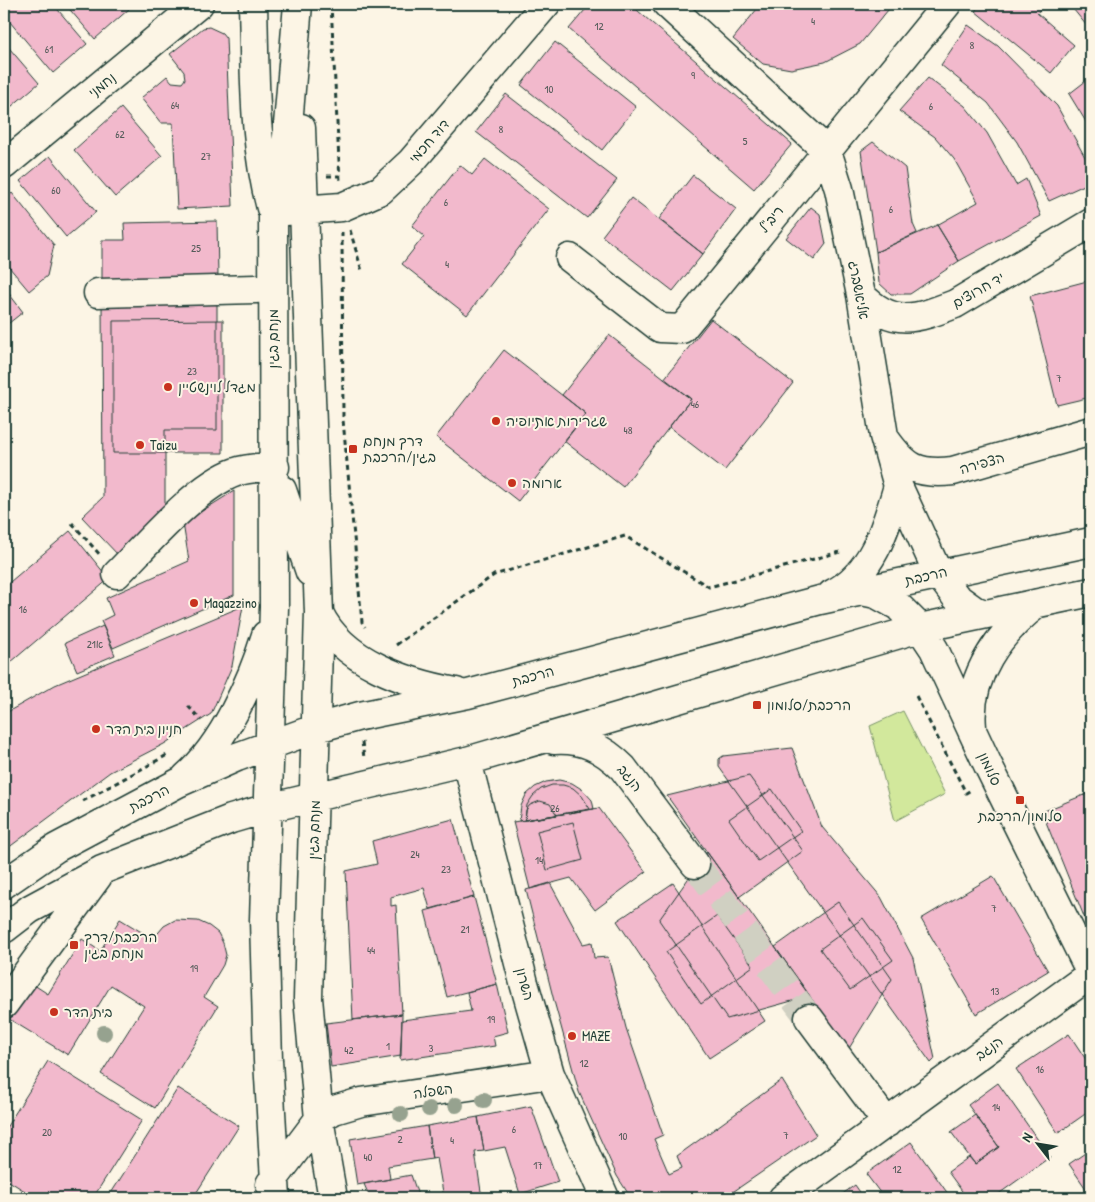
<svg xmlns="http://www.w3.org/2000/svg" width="1095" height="1202" viewBox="0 0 1095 1202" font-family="'Patrick Hand','Playpen Sans Hebrew',sans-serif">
<rect width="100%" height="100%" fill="#fcf5e5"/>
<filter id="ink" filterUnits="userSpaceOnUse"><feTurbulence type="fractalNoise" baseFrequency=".02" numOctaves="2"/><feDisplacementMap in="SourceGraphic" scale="10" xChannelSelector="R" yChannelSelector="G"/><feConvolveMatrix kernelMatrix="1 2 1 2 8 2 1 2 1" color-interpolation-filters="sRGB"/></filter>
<g filter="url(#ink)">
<path fill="#d2e89c" stroke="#789268" d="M903,711L945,794L895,821L870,726Z"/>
<path fill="#f2b9cc" stroke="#1f3d34" d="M4,4H53L87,44L53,73L4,15Z
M65,4H124L129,9L95,39Z
M590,4H630L792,144L754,189L569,29Z
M761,4H893L860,44L825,62L791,69L763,64L733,39Z
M981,4H1040L1043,6L1037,13L1074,45L1051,73L975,11Z
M1069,4H1091V31Z
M968,25L998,46L1057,106L1091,168V182L1049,201L1017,142L988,103L941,65Z
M209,27L222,33L226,38L233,206L177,209L173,123H161L141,98L167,76L172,82L182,83L185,79L184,72L170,54L203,28Z
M4,42L39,83L5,112L4,111Z
M555,42L636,107L602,150L521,85Z
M1091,77V130L1069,94Z
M928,78L965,106L987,133L1016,185L1026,179L1041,216L959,261L937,225L978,202L954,159L935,137L899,111Z
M506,94L617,180L587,218L476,132Z
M121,108L162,156L115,197L74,150Z
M873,142L905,168L913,224L917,233L876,252L861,151Z
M50,156L96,212L66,237L20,181Z
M485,159L549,209L467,315L402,264L424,236L412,226L460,165L472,175Z
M693,175L736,209L703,254L659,219Z
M12,193L54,245L47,276L29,291L4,261V200Z
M631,198L703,254L673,291L602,236Z
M811,207L820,214L826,244L814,260L786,238Z
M217,221L218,277L102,279V240H125L124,223Z
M937,225L959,261L910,294H891L879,283L876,252Z
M1091,280V397L1057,405L1030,296Z
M4,287L23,312L4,327Z
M217,296V430H165V511L119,556L82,517L103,497L102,297Z
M711,319L793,383L725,470L669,427L691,399L664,379Z
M223,320V453H113V321Z
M609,335L691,399L623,487L564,441L586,414L562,395Z
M504,350L586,414L518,501L436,437Z
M234,491V595L113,648L101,621L113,615L106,598L189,561L183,523Z
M70,531L109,579L4,668V587Z
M243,606L232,666L211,714L164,744L110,772L4,851V714L55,685Z
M103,626L115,655L77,671L65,643Z
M792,748L822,827L881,897L913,958L935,1059L931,1063L719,767V759L723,756Z
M749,776L803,851L739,897L667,796Z
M559,780L572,783L583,790L592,800L594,809L519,821L521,806L526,795L535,787L546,782Z
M552,785H563L573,788L582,796L590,809L525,820L527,805L533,796L541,789Z
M772,789L801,831L758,861L729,819Z
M1091,792V934L1042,812Z
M540,801L550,804L557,815L525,820L526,810L530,805Z
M599,808L646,872L595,910L571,878L530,889L513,822Z
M453,819L474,897L430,909L424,888L391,897V906L396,905L402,1014L353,1020L346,871L377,864L372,841Z
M573,822L583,860L547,870L537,831Z
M707,852L810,996L727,1019L659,920Z
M993,876L1048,971L976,1014L921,919Z
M550,883L583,944L592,942L594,958L608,957L626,1028L663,1135L654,1139L669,1174L682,1168L677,1156L782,1080L816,1135L724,1198H631L617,1176L579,1092L554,1001L526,890Z
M673,883L765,1021L709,1058L617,921Z
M474,897L497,984L447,997L425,911Z
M838,902L892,979L848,1050L775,947Z
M717,916L753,966L701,1004L666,952Z
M863,918L893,960L850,990L820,949Z
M120,919L153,939L164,926L175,920L198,921L209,926L218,933L223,943L226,955L223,965L204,997L218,1006L155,1108L101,1074L144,1006L111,985L68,1055L9,1019L31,983L48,994L82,939L100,951Z
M497,984L508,1032L493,1036L495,1046L400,1060L402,1020L471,1011L467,992Z
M402,1014L401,1056L331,1067L326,1023Z
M1069,1034L1091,1067V1110L1058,1133L1016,1069Z
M48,1061L142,1120L93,1198H36L4,1178V1131Z
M998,1083L1050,1157L993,1198H967L948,1172L969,1157L975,1164L999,1147L968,1105Z
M178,1088L239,1126L193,1198H108Z
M531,1106L558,1182L520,1194L505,1147L484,1151L478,1117Z
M975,1115L999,1147L975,1164L951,1132Z
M478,1117L484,1151L475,1152L482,1198H444L437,1158L432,1159L427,1126Z
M427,1126L432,1159L388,1166L390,1179L357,1185L350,1139Z
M911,1142L951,1198H884L866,1174Z
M1091,1149V1196L1069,1164Z
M411,1175L419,1198H370L364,1184Z
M855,1185L864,1198H837Z"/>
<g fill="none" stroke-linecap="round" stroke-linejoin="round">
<path stroke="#d0d0c2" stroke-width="28" stroke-dasharray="28 14" stroke-linecap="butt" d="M695,864L809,1018"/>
<g stroke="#1f3d34" stroke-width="31">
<path id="minor" d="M253,4C255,73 253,141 271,208
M667,4L827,151L839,189L861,295L884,436L898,486L938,573L956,597L974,610L985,614
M301,128L319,613C342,662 407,683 456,692
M4,165L199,4
M286,211L342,207L381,190L411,162L546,4
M570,258L660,328L682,329L947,4
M98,293L256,289
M861,295C893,328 916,319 955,304L1091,223
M886,440C906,468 918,475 953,471L1091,431
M282,490L310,572
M117,574C148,543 196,486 236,472C248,467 263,468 275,467
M862,591L876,594L898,606L920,628L934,649L988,765L1091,973
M832,594C873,574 886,527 898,486
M319,612L308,998L319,1119L333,1198
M972,727C967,676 1000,632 1038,603
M554,740C583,738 603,748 623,768L695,864
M467,761L524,983L550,1074L605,1198
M186,777C223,745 252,681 266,635
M4,884L56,848L178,783L237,757L317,728L360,716L468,694L820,600L1091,542
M4,929L30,909L102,870L231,819L268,808L467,761L920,628L1091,592
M4,1004L98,876
M809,1018L887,1123
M270,1184L319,1119L334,1110L361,1102L550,1074
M276,1198L268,1060L264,920L274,607L273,211L286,149L298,4
M783,1198L1091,974"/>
</g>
<path stroke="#1f3d34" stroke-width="3" stroke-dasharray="5 4" stroke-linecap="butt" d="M331,4L340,181
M327,176H339
M350,230L362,271
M342,232L343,420L362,622L365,627
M72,523L100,555
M396,645L494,575L625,536L709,587L840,552
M916,696L966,793L971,790
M188,706L201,720
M362,742L364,758
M83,801L169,754
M1087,1010L1091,1019"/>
<use href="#minor" stroke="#fcf5e5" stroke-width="28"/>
</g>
<g fill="#96a28f">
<circle cx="104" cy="1033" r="8"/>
<circle cx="484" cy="1100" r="8"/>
<circle cx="456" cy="1105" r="8"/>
<circle cx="429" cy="1109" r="8"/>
<circle cx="401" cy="1114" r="8"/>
</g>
</g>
<g fill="#c8321e" stroke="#fcf5e5" stroke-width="2">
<circle cx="168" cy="387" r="5"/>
<circle cx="496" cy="421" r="5"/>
<circle cx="140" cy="445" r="5"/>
<rect x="348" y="444" width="10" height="10" rx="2.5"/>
<circle cx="512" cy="483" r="5"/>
<circle cx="194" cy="603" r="5"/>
<rect x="752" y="700" width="10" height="10" rx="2.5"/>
<circle cx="96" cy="729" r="5"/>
<rect x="1015" y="795" width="10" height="10" rx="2.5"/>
<rect x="69" y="940" width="10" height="10" rx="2.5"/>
<circle cx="54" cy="1012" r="5"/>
<circle cx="572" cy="1036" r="5"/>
</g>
<g text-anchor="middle" stroke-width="4" stroke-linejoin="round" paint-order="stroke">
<g font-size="11" fill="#545c5a">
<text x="813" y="25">4</text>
<text x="599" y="30">12</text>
<text x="972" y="49">8</text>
<text x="49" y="53">61</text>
<text x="693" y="79">9</text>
<text x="549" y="93">10</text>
<text x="175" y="109">64</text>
<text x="931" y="110">6</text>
<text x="501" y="133">8</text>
<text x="120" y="138">62</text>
<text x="745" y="145">5</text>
<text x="206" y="160">27</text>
<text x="56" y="194">60</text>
<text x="446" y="206">6</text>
<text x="891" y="213">6</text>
<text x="196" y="252">25</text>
<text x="447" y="268">4</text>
<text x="192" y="375">23</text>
<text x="1059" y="382">7</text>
<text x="695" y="408">46</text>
<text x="628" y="434">48</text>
<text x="23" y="613">16</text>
<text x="95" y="648">21א</text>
<text x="555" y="812">26</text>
<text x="415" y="858">24</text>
<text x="539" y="864">14</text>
<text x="446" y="873">23</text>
<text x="994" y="912">7</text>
<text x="465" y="933">21</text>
<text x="371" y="954">44</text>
<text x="194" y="972">19</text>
<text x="995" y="995">13</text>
<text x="491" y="1023">19</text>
<text x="388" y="1050">1</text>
<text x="431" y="1052">3</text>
<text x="349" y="1054">42</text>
<text x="584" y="1067">12</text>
<text x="1040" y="1073">16</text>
<text x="996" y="1111">14</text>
<text x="514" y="1133">6</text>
<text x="47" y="1136">20</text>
<text x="786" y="1139">7</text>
<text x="623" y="1140">10</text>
<text x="400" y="1143">2</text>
<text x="452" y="1144">4</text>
<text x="368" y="1161">40</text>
<text x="538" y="1169">17</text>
<text x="897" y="1173">12</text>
</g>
<g font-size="14" fill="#1f3d34" stroke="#fcf5e5">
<text transform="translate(102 85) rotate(-39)" y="5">נחמני</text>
<text transform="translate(429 141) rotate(-49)" y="5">דוד חכמי</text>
<text transform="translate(771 219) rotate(-51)" y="5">ריב"ל</text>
<text transform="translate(859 290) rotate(79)" y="5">אליאשברג</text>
<text transform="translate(978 290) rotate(-30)" y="5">יד חרוצים</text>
<text transform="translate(273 339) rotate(-90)" y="5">מנחם בגין</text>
<text transform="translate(982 463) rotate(-16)" y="5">הצפירה</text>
<text transform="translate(926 576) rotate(-13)" y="5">הרכבת</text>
<text transform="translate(533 676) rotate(-15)" y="5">הרכבת</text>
<text transform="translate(990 769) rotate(65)" y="5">סלומון</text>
<text transform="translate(630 778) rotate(51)" y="5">הנגב</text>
<text transform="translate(149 798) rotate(-27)" y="5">הרכבת</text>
<text transform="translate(314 830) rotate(-88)" y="5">מנחם בגין</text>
<text transform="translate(525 984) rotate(75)" y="5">השרון</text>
<text transform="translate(989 1048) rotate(-36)" y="5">הנגב</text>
<text transform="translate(433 1091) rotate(-8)" y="5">השפלה</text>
</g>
<g font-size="14" fill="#1f3d34" stroke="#fcf5e5" text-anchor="start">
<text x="178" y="392">מגדל לוינשטיין</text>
<text x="506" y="426">שגרירות אתיופיה</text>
<text x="363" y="446">דרך מנחם<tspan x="363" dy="16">בגין/הרכבת</tspan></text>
<text x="150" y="450">Taizu</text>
<text x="522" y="488">ארומה</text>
<text x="204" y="608">Magazzino</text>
<text x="767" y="710">הרכבת/סלומון</text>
<text x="106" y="734">חניון בית הדר</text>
<text x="1020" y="821" text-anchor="middle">סלומון/הרכבת</text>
<text x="84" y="942">הרכבת/דרך<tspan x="84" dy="16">מנחם בגין</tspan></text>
<text x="64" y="1017">בית הדר</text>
<text x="582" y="1041">MAZE</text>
</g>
</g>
<rect width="1095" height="1202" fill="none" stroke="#fcf5e5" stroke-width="20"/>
<rect x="10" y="10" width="1075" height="1182" fill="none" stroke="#1f3d34" stroke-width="2" filter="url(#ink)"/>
<g transform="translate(1038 1144) rotate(301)" stroke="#fcf5e5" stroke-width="4" paint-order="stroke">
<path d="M0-4L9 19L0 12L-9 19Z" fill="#1f3d34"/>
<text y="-8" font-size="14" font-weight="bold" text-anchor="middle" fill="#1f3d34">N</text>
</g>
</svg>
